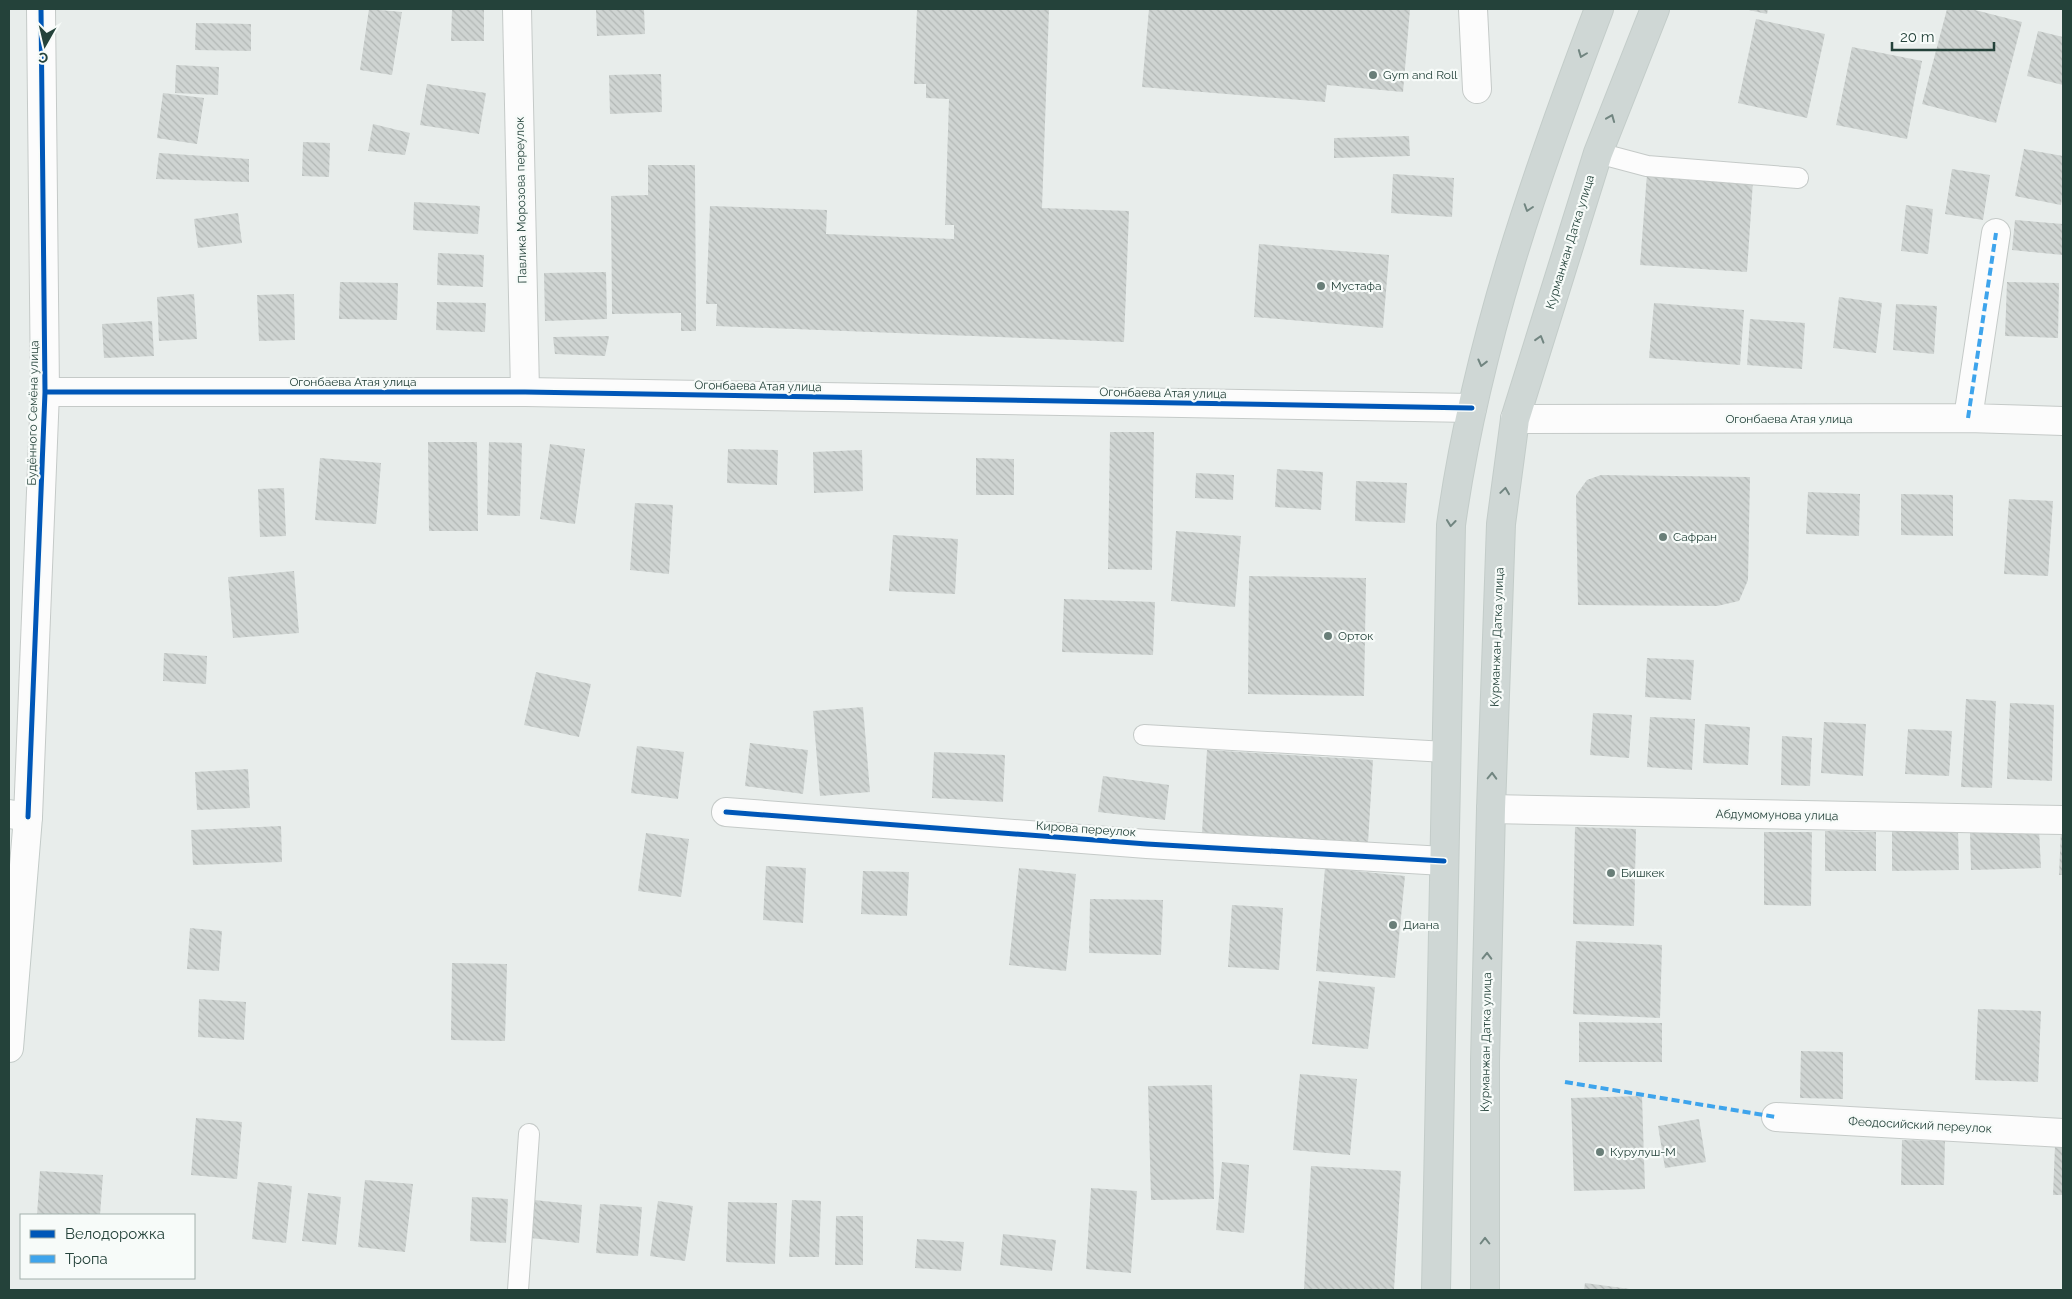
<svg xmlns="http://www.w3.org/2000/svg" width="2072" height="1299" viewBox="0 0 2072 1299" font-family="Raleway,sans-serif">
<defs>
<pattern id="building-back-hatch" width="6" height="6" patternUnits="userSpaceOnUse" patternTransform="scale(1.25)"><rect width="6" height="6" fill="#cfd4d2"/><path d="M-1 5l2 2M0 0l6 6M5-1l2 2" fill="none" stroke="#b2b7b5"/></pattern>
</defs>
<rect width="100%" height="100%" fill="#e8edeb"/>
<path fill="url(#building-back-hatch)" d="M369,9L402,12L392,75L360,70Z
M452,9H484V41H451Z
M596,9H644L645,34L597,36Z
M917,9H1049L1042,208L1129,211L1124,342L716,326L717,304H706L710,206L827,210L826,234L954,239V225H945L949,99L926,98V84H914Z
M1149,9H1410L1403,92L1327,85L1325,102L1142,87Z
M1744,9H1768L1767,14Z
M1947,9H1971L2022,22L1996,123L1922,104Z
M1756,19L1825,34L1807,118L1738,103Z
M196,23L251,24V51L195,50Z
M2038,31L2063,37V85L2027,76Z
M1852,47L1922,61L1907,139L1836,125Z
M176,65L219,67L218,95L175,93Z
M661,74L662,112L610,114L609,75Z
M427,84L486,93L479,134L420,125Z
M163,93L204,98L197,144L157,138Z
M373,124L410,133L405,155L368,151Z
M1409,136L1410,156L1334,158V138Z
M303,142L330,143L329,177L302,176Z
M2024,149L2063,156V190L2061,205L2015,196Z
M159,153L249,159V182L156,179Z
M648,165H695L696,331H681V313L612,314L611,196L648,195Z
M1952,169L1990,175L1983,220L1945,214Z
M1393,174L1454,178L1452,217L1391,213Z
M1647,174L1753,181L1747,272L1640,265Z
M414,202L480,206L478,234L413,230Z
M1906,205L1933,209L1928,254L1901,251Z
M238,213L242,243L198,248L194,219Z
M2015,220L2063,224V255L2012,250Z
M1259,244L1389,255L1383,328L1254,317Z
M438,253L484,255L483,287L437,285Z
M606,272L607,319L545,321L544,273Z
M340,282L398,283L397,320L339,319Z
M2007,282L2059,283L2058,338L2005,336Z
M194,294L197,339L159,341L157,297Z
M294,294L295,340L259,341L257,295Z
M1839,297L1882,303L1876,353L1833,348Z
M437,302L486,303L485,332L436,330Z
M1654,303L1744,310L1740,365L1649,358Z
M1896,304L1937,306L1934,354L1893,350Z
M1750,319L1805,323L1802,369L1747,365Z
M152,321L154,356L104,358L102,324Z
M609,336L605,356L555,354L553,337Z
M1110,432H1154L1152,570L1108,569Z
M428,442H477L478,531H429Z
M489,442L522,443L520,516L487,515Z
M550,444L585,449L575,524L540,519Z
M728,449L778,450L777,485L727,483Z
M862,450L863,491L814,493L813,452Z
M320,458L381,463L376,524L315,520Z
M976,458L1014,459V495H976Z
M1277,469L1323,472L1321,510L1275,507Z
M1196,473L1234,475L1233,500L1195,498Z
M1601,475L1750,477L1748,580L1739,601L1717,606L1578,605L1576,495L1587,480Z
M1356,481L1407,483L1405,523L1355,521Z
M284,488L286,536L260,537L258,489Z
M1808,492L1860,494L1859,536L1806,534Z
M1901,494L1953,495V536L1901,535Z
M2009,499L2053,501L2048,576L2004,574Z
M635,503L673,505L669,574L630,570Z
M1176,531L1241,536L1235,607L1171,601Z
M893,535L958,539L955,594L889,591Z
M294,571L299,633L233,638L228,577Z
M1249,576L1366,578L1364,696L1248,694Z
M1064,599L1155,602L1153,655L1062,652Z
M164,653L207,656L206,684L163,681Z
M1647,658L1694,660L1691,700L1645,697Z
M536,672L591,684L579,737L524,725Z
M1966,699L1996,701L1992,788L1961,787Z
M2010,703L2054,705L2052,781L2007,779Z
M863,707L870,792L820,796L813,711Z
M1593,713L1632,715L1629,758L1590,755Z
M1650,717L1695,719L1692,770L1647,767Z
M1824,722L1866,724L1863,776L1821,773Z
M1705,724L1750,727L1748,765L1703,763Z
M1908,729L1952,731L1949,776L1905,774Z
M1782,736L1812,738L1810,786L1781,785Z
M750,743L808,750L803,794L745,786Z
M637,746L684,752L678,799L631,793Z
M1207,750L1373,760L1368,843L1202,833Z
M934,752L1005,755L1003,802L932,798Z
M248,769L250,808L197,810L195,772Z
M1103,776L1169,785L1165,820L1098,812Z
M281,826L282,862L193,865L191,830Z
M1575,827L1636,829L1634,926L1573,924Z
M1958,830L1959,870L1892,871V831Z
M2039,830L2041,868L1971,870L1970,833Z
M1825,831L1876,832V871H1825Z
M2061,831H2063V875H2059Z
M1764,832H1812L1811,906L1764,905Z
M646,833L689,839L681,897L638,891Z
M766,866L806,868L803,923L763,920Z
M1019,868L1076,874L1066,971L1009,965Z
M1325,868L1405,876L1395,978L1316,971Z
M863,871L909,872L907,916L861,914Z
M1090,899L1163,900L1161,955L1089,953Z
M1232,905L1283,908L1279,970L1228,967Z
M190,928L222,931L219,971L187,969Z
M1576,941L1662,945L1660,1018L1573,1014Z
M452,963L507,964L505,1041L451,1040Z
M1319,981L1375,987L1368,1049L1312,1044Z
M199,999L246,1002L244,1040L198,1037Z
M1978,1009L2041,1011L2038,1082L1975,1080Z
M1579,1022L1662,1023V1062H1579Z
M1801,1051L1843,1052V1099L1800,1098Z
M1300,1074L1357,1079L1350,1155L1293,1150Z
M1212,1085L1214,1199L1151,1200L1148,1086Z
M1642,1096L1645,1189L1574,1191L1571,1098Z
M196,1118L242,1122L237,1179L191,1175Z
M1699,1119L1706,1162L1665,1168L1658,1126Z
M1902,1140L1945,1141L1944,1185H1901Z
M2055,1146H2063V1195H2053Z
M1222,1162L1249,1165L1244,1233L1216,1230Z
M1311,1166L1401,1171L1394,1290L1304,1289Z
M40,1171L103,1175L100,1215H37Z
M365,1180L413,1184L405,1252L358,1247Z
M258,1182L292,1186L286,1243L252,1239Z
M1091,1188L1137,1191L1131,1273L1086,1269Z
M308,1193L341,1197L336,1245L302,1241Z
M472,1197L508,1199L506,1243L470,1241Z
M534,1200L582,1205L579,1243L530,1238Z
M792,1200L821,1201L819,1257H789Z
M658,1201L693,1206L685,1261L650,1256Z
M728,1202L777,1203L775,1264L726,1262Z
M600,1204L642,1207L638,1256L596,1253Z
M836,1216H863V1265H835Z
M1003,1234L1056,1240L1052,1271L1000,1265Z
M917,1239L964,1242L961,1271L915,1268Z
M1585,1283L1630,1289V1290H1584Z"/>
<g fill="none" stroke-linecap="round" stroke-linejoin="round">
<g stroke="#c5cac8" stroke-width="22">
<path id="lane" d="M1598,153L1647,166L1798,178
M1144,735L1446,752
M518,1290L529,1134"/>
</g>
<g stroke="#c5cac8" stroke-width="30">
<path id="street" d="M517,9L525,392
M1473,9L1477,89
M45,392H525L1472,408
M1968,418L1996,233
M1515,419L1968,418L2063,421
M1491,809L2063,820
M726,812L1147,844L1444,861
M28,817L45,392L41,9
M1776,1117L2063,1133"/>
</g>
<g stroke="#c3cbc8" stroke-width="30">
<path id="secondary" d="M9,814L28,817L9,1048"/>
</g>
<g stroke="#c3ccc9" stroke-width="30">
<path id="primary" d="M1436,1290L1451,525C1476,346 1535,177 1599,9
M1485,1290V1061L1491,809L1501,524L1515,419L1598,153L1655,9"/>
</g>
<use href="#lane" stroke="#fcfcfc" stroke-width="20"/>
<use href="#street" stroke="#fcfcfc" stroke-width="28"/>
<use href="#secondary" stroke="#fcfcfc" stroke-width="28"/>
<use href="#primary" stroke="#cfd7d5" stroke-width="28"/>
<path stroke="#3ea4ec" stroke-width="4" stroke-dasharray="8 4" stroke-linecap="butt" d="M1968,418L1996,233
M1565,1082L1776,1117"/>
<g stroke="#f7fbf9" stroke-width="8">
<path id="cycleway" d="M45,392H525L1472,408
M726,812L1147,844L1444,861
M28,817L45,392L41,9"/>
</g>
<use href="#cycleway" stroke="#0057b8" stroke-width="5"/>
</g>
<defs><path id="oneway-chevron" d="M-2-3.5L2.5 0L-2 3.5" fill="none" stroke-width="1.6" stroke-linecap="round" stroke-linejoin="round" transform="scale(1.25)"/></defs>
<g stroke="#718580">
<use href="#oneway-chevron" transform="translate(1582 54) rotate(111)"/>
<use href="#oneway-chevron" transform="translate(1611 118) rotate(-68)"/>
<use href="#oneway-chevron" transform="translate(1528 208) rotate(108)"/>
<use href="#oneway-chevron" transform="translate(1540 339) rotate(-73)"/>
<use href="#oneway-chevron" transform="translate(1482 363) rotate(104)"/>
<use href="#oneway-chevron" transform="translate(1505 491) rotate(-82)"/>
<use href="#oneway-chevron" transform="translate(1451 523) rotate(96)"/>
<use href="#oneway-chevron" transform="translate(1492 776) rotate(-88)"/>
<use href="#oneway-chevron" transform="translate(1487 956) rotate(-89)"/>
<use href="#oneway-chevron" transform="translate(1485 1241) rotate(-90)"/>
</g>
<g fill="#697e78" stroke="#f7fbf9" stroke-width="2">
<circle cx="1373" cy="75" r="5"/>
<circle cx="1321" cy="286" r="5"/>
<circle cx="1663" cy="537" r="5"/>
<circle cx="1328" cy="636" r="5"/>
<circle cx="1611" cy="873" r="5"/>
<circle cx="1393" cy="925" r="5"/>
<circle cx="1600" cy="1152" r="5"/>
</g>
<g text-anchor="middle" stroke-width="4.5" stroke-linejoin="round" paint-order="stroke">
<g font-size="12" fill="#24423a" stroke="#f7fbf9" text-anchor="start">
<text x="1383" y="79">Gym and Roll</text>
<text x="1331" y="290">Мустафа</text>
<text x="1673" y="541">Сафран</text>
<text x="1338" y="640">Орток</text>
<text x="1621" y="877">Бишкек</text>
<text x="1403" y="929">Диана</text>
<text x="1610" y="1156">Курулуш-М</text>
</g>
<g font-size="12" fill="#24423a" stroke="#f7fbf9">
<text transform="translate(521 200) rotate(-91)" y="4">Павлика Морозова переулок</text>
<text transform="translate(1570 242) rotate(-73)" y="4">Курманжан Датка улица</text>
<text x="353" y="386">Огонбаева Атая улица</text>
<text transform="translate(758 386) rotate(1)" y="4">Огонбаева Атая улица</text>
<text transform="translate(1163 393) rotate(1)" y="4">Огонбаева Атая улица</text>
<text transform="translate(33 413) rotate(-89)" y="4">Будённого Семёна улица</text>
<text x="1789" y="423">Огонбаева Атая улица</text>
<text transform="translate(1497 637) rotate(-88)" y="4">Курманжан Датка улица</text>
<text transform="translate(1777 815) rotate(1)" y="4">Абдумомунова улица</text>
<text transform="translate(1086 829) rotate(4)" y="4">Кирова переулок</text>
<text transform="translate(1486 1042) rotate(-89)" y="4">Курманжан Датка улица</text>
<text transform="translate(1920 1125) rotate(3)" y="4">Феодосийский переулок</text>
</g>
</g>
<rect width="2072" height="1299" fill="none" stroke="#24423a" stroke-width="20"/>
<rect x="20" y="1214" width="175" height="65" fill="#f7fbf9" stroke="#a3b1ad"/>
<rect x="30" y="1230" width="25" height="8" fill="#0057b8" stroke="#a3b1ad"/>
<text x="65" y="1239" font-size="15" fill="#24423a">Велодорожка</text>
<rect x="30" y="1255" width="25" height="8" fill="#3ea4ec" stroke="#a3b1ad"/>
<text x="65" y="1264" font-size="15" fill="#24423a">Тропа</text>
<g transform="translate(45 45) rotate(188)" stroke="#f7fbf9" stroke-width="4" paint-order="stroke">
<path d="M0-4L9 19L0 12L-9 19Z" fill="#24423a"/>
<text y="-8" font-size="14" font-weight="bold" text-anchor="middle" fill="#24423a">С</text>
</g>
<path d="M1892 42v8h102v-8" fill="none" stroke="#24423a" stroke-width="2.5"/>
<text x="1900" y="42" font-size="15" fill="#24423a" stroke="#f7fbf9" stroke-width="4" paint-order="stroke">20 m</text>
</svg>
